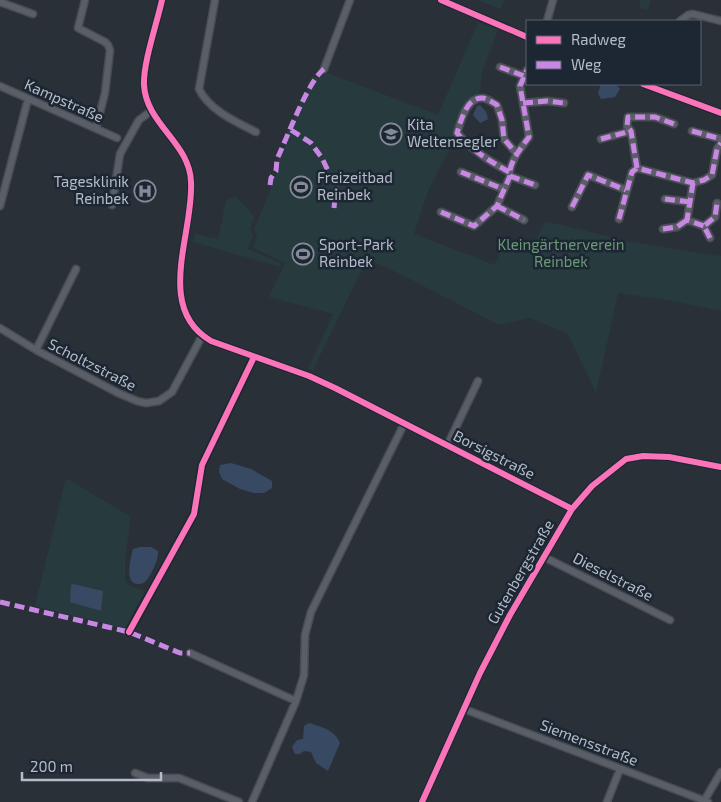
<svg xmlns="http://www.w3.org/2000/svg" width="721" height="802" viewBox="0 0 721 802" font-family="'Exo 2',sans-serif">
<rect width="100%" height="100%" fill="#2a3038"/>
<path fill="#273a3e" d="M476,0H504L501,9Z
M641,0H651L648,10L639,8Z
M478,22L498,30L482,72L480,92L465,105L458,122L455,139L428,191L414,234L495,265L506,237L532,248L545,221L636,243L721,256V311L672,301L618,293L596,393L568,334L530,318L499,325L398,273L367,259L313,370L308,369L333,314L269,297L285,263L253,248L257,236L254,229L269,194L273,180L278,172V159L289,138L286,134L313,77L325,72L438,115Z
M236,197L250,211L254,217L250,229L253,236L248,249L281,263L280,267L193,242L195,234L218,239L226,200Z
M66,478L131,517L125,560V581L132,587L145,591L125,628L35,606Z"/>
<path fill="#384963" d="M601,84H616L620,89L615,97L601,99L598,93Z
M480,105L486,112L488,119L480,123L473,115L477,106Z
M231,463L251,469L272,481V488L264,493H254L240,489L222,479L219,472L220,465Z
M140,547H151L158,551C159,559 151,575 146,581C144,583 141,584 139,584C123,585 131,557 133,549Z
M73,584L103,591L101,611L70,602L71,585Z
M309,723C322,727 335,730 340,743L328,771L316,763L311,752L304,751L300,754H295L292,747L297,740L303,739L304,726Z"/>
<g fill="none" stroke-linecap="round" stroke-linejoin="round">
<g stroke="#484c53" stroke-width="9">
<path id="minor" d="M85,0L78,28L105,42L108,45L110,50L105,93L96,128
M162,0C157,23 143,63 144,85C146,124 190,143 191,182C194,233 154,308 211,341L309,376L335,388L572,509
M215,0L199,89C209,110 236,122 256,132
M441,0L527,37
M0,2L33,14
M547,21L553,0
M680,21L688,15L693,14L721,21
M500,67L524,76
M324,69L350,0
M643,84L721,113
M0,86L117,138
M523,103L547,101L564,103
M692,131L721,139
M601,139L631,131
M637,168L631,131L627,126L628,117H655L674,124
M461,172L503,189
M509,172C488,160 473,151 457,133C461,121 466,98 482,98C487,98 493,103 497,105L502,120L504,139L517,154
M510,176L535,185
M693,183L687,220L704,226
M665,199L690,202
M112,205L120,154L139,120L151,111
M0,206L28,99
M497,206L524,220
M572,207L588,175L626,190
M441,212L474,226L497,206L510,176C508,163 522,147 529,137L520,86L527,70
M619,219L632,172L637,168L693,183L704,180L712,175L717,149L721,143
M663,229L677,227L687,220
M710,238L704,226L715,217L717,203
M0,328L36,350L118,393L137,401L146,403L159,401L172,392L202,336
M36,350L76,269
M447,446L478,381
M544,557L670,620
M190,653L296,701
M464,709L708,802
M135,773L148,778H179L239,802
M704,801L721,772
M252,802L296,701L304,675L305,635L311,612L404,424
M422,802L480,673L510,615L572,509L592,486L626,459L643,456L669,457L721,467
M607,802L620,769"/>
</g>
<use href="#minor" stroke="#5a5e66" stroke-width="6"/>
<path stroke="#c787e3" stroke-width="5" stroke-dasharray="10 5" stroke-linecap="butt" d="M500,67L524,76
M523,103L547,101L564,103
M291,130L311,143L322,158L336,188L334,208
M692,131L721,139
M601,139L631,131
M637,168L631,131L627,126L628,117H655L674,124
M461,172L503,189
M509,172C488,160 473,151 457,133C461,121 466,98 482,98C487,98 493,103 497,105L502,120L504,139L517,154
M510,176L535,185
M693,183L687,220L704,226
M270,185L271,178L276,171L277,159C287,138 308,81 324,69
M665,199L690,202
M497,206L524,220
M572,207L588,175L626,190
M441,212L474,226L497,206L510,176C508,163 522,147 529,137L520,86L527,70
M619,219L632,172L637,168L693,183L704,180L712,175L717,149L721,143
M663,229L677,227L687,220
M710,238L704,226L715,217L717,203
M0,602L129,632L180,653H190"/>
<g stroke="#1d2633" stroke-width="9">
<path id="cycleway" d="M162,0C157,23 143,63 144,85C146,124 190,143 191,182C194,233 154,308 211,341L309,376L335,388L572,509
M441,0L527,37
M643,84L721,113
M129,632L194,514L202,465L254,357
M422,802L480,673L510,615L572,509L592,486L626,459L643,456L669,457L721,467"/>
</g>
<use href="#cycleway" stroke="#fb73b8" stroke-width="6"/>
</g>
<defs>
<g id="school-ring" transform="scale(1.125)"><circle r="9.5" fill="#1d2633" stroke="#848b96" stroke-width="1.5"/><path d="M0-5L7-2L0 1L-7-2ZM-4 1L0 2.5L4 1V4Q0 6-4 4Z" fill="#848b96"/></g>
<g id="stadium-ring" transform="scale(1.125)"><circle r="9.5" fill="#1d2633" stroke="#848b96" stroke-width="1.5"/><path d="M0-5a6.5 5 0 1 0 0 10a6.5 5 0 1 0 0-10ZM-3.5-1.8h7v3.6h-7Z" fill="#848b96"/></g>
<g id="hospital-ring" transform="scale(1.125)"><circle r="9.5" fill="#1d2633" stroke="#848b96" stroke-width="1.5"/><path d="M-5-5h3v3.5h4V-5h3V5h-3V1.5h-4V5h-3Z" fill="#848b96"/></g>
</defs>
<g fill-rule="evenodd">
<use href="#school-ring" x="391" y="134"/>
<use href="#stadium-ring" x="301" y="187"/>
<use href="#hospital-ring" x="145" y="191"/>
<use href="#stadium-ring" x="303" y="254"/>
</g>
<g text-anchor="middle" stroke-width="5" stroke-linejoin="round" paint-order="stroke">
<g font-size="15" fill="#b4bcc9" stroke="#1d2633">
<text transform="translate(64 101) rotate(24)" y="5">Kampstraße</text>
<text transform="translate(92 365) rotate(27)" y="5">Scholtzstraße</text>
<text transform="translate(494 455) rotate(27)" y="5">Borsigstraße</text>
<text transform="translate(521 572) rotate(-60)" y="5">Gutenbergstraße</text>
<text transform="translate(613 577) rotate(27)" y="5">Dieselstraße</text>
<text transform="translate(589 743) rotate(21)" y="5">Siemensstraße</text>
</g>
<g font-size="15" fill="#b4bcc9" stroke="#1d2633" text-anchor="start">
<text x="407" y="130">Kita<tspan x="407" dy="17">Weltensegler</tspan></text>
<text x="317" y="183">Freizeitbad<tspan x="317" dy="17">Reinbek</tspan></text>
<text x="129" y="187" text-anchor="end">Tagesklinik<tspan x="129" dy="17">Reinbek</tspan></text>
<text x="319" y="250">Sport-Park<tspan x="319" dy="17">Reinbek</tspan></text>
</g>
<g font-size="15" fill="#6b9a76" stroke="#1d2633">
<text x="561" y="250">Kleingärtnerverein<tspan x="561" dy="17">Reinbek</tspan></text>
</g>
</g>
<rect x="526" y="20" width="175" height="65" fill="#1d2633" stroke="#59626f"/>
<rect x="536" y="36" width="25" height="8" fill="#fb73b8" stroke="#59626f"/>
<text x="571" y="45" font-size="15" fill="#b4bcc9">Radweg</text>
<rect x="536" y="61" width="25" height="8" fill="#c787e3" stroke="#59626f"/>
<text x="571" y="70" font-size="15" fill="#b4bcc9">Weg</text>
<path d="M22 772v8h139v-8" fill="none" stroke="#b4bcc9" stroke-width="2.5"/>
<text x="30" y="772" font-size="15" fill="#b4bcc9" stroke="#1d2633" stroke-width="4" paint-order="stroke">200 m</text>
</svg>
